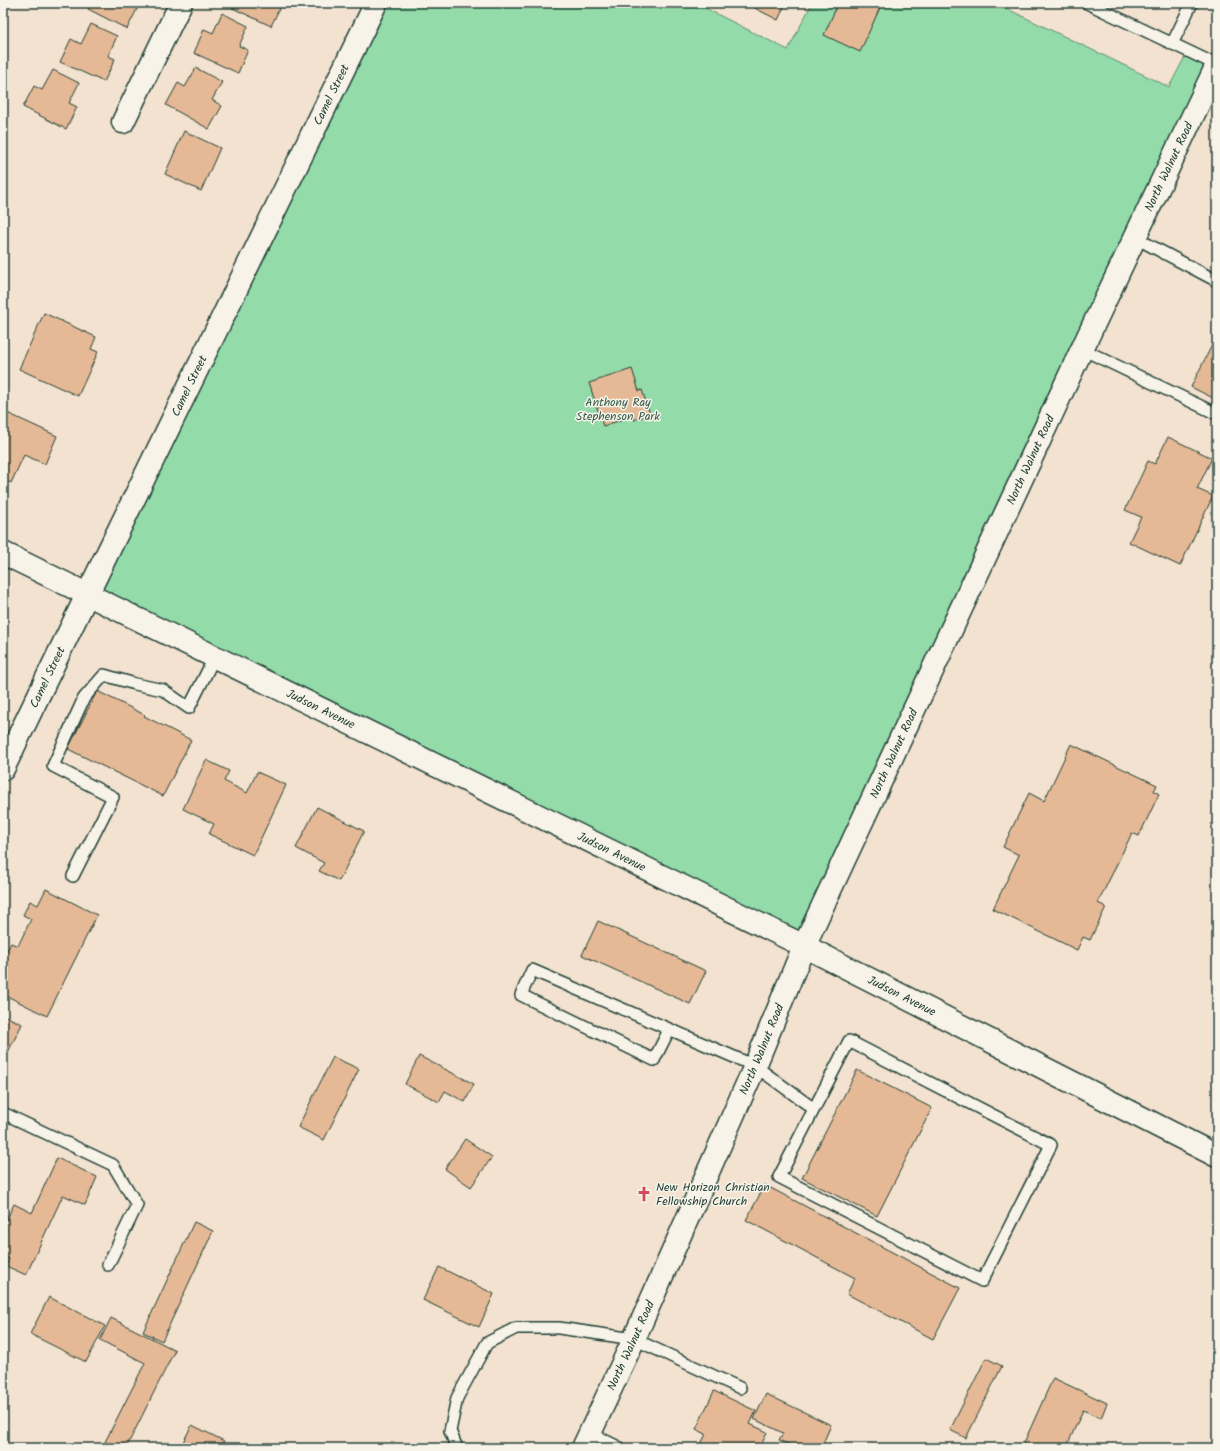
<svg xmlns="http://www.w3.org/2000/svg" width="1220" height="1451" viewBox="0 0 1220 1451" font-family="Kalam,sans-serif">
<rect width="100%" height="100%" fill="#f2e2cf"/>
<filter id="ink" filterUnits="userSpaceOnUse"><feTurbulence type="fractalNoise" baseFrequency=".025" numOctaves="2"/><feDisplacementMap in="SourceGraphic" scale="8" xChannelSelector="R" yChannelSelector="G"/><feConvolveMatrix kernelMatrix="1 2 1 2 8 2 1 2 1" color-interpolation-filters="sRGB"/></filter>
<g filter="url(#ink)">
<path fill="#94dbaa" stroke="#5a8c6f" d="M375,3H695L788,50L812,3H995L1169,87L1188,51L1217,65L804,946L87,595Z"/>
<path fill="#e5b995" stroke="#1f3d34" d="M91,3H134L139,5L127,29L88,9Z
M227,3H282L271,26L226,5Z
M745,3H786L778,20Z
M838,3H882L860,52L824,35Z
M222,13L248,26L239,46L248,50L238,73L194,53L204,29L213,33Z
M91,24L117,36L108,56L115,59L104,82L60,62L71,39L81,44Z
M196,68L222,82L212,100L222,106L209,129L166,105L178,83L185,87Z
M53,70L79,83L69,103L77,107L66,129L23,107L34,86L42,90Z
M184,131L220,148L201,191L165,174Z
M44,313L96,337L91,349L98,352L78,396L19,369Z
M1217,335V400L1191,387Z
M632,369L639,391L642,390L650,414L634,420L633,416L603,426L589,383Z
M3,411L57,436L45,464L24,455L11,483L3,479Z
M1168,437L1212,458L1197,489L1213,496L1180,566L1129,542L1141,517L1125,510L1148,461L1155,464Z
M97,691L145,715L144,716L191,740L163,796L68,749Z
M1071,744L1157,785L1154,791L1159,794L1139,836L1132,833L1098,903L1106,907L1090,940L1083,937L1077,950L993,909L1019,855L1003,847L1029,793L1044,801Z
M206,760L229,771L224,781L247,793L257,772L286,785L253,855L209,834L214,824L183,809Z
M317,807L364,831L339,881L319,871L324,863L296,848Z
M46,889L97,915L47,1016L3,994V958L11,943L18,946L31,919L23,915L30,901L38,905Z
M598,921L706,971L690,1004L582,955Z
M3,1015L22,1024L3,1062Z
M419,1056L474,1084L465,1102L445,1091L439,1102L405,1084Z
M333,1057L359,1069L324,1140L298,1127Z
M857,1070L932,1108L877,1216L802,1178Z
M465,1139L492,1157L471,1187L445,1169Z
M57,1158L97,1177L85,1205L63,1195L26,1275L6,1266L9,1259L3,1256V1227L14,1204L32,1213Z
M765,1185L960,1288L933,1339L847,1294L855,1278L746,1220Z
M194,1222L213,1231L162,1341L143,1332Z
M439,1267L494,1294L479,1327L423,1300Z
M49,1297L105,1326L86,1362L30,1334Z
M111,1318L175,1350L126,1448H102L145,1363L100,1340Z
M986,1358L1002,1366L966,1438L950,1430Z
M1053,1378L1107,1403L1101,1418L1083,1410L1066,1448H1030L1023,1445Z
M714,1391L756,1411L750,1424L767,1432L760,1448H699L706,1434L696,1429Z
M766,1394L831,1425L821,1448H796L779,1440L783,1433L754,1419Z
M192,1425L224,1441L220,1448H180Z"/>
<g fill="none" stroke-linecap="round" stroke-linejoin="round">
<g stroke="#1f3d34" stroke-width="14">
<path id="lane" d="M1087,3L1217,65
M1172,44L1192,3
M1134,237L1217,281
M1082,349L1217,414
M73,876L113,797L53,766L84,698L104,675L135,684L163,690L189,708L215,656
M669,1030L654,1060L521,995L532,970L755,1066L814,1109L849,1041L1051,1145L982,1281L779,1177L814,1109
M3,1113L113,1165L137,1205L108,1265
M590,1433L620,1448
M457,1448L450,1431L457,1398L487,1343L516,1328H559L634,1339L740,1388"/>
</g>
<g stroke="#1f3d34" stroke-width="25">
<g id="street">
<path d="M123,122L181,3"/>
<path id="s1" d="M3,769L87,595L376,3"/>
</g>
</g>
<g stroke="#1f3d34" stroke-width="25">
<g id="secondary">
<path id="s2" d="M3,553L804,946L1217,1156"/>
<path id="s3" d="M583,1448L634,1339L755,1066L804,946L1082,349L1217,65"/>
</g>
</g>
<use href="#lane" stroke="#f7f3e8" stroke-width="11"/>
<use href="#street" stroke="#f7f3e8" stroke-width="22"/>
<use href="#secondary" stroke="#f7f3e8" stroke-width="22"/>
</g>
</g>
<defs>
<g id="church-bare" transform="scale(1.2)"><path d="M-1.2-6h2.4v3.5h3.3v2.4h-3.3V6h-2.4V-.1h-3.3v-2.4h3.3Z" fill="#d1495b" stroke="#f7f3e8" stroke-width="2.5" paint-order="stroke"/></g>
</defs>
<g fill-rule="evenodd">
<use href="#church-bare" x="644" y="1194"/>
</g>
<g text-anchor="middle" stroke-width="3" stroke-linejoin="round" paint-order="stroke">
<g font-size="12" fill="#1f3d34" stroke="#f7f3e8">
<text dy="4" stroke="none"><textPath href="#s1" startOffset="750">Camel Street</textPath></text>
<text dy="4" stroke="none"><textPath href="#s3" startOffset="1409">North Walnut Road</textPath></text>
<text dy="4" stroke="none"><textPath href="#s1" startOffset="426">Camel Street</textPath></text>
<text dy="4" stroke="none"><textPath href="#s3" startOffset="1085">North Walnut Road</textPath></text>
<text dy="4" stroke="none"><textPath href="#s1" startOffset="102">Camel Street</textPath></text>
<text dy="4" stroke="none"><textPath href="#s2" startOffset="354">Judson Avenue</textPath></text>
<text dy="4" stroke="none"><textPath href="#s3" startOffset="761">North Walnut Road</textPath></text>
<text dy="4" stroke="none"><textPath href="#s2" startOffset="678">Judson Avenue</textPath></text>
<text dy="4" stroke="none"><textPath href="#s2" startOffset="1002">Judson Avenue</textPath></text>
<text dy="4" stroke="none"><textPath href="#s3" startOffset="437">North Walnut Road</textPath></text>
<text dy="4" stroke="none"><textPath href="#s3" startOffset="113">North Walnut Road</textPath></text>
</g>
<g font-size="12" fill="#365d4c" stroke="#f7f3e8">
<text x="618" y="406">Anthony Ray<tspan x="618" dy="14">Stephenson Park</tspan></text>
</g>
<g font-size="12" fill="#1f3d34" stroke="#f7f3e8" text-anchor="start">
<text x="656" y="1191">New Horizon Christian<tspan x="656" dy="14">Fellowship Church</tspan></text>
</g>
</g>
<rect width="1220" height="1451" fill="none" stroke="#f7f3e8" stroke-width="16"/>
<rect x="8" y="8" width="1204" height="1435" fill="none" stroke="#1f3d34" stroke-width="1.5" filter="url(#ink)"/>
</svg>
